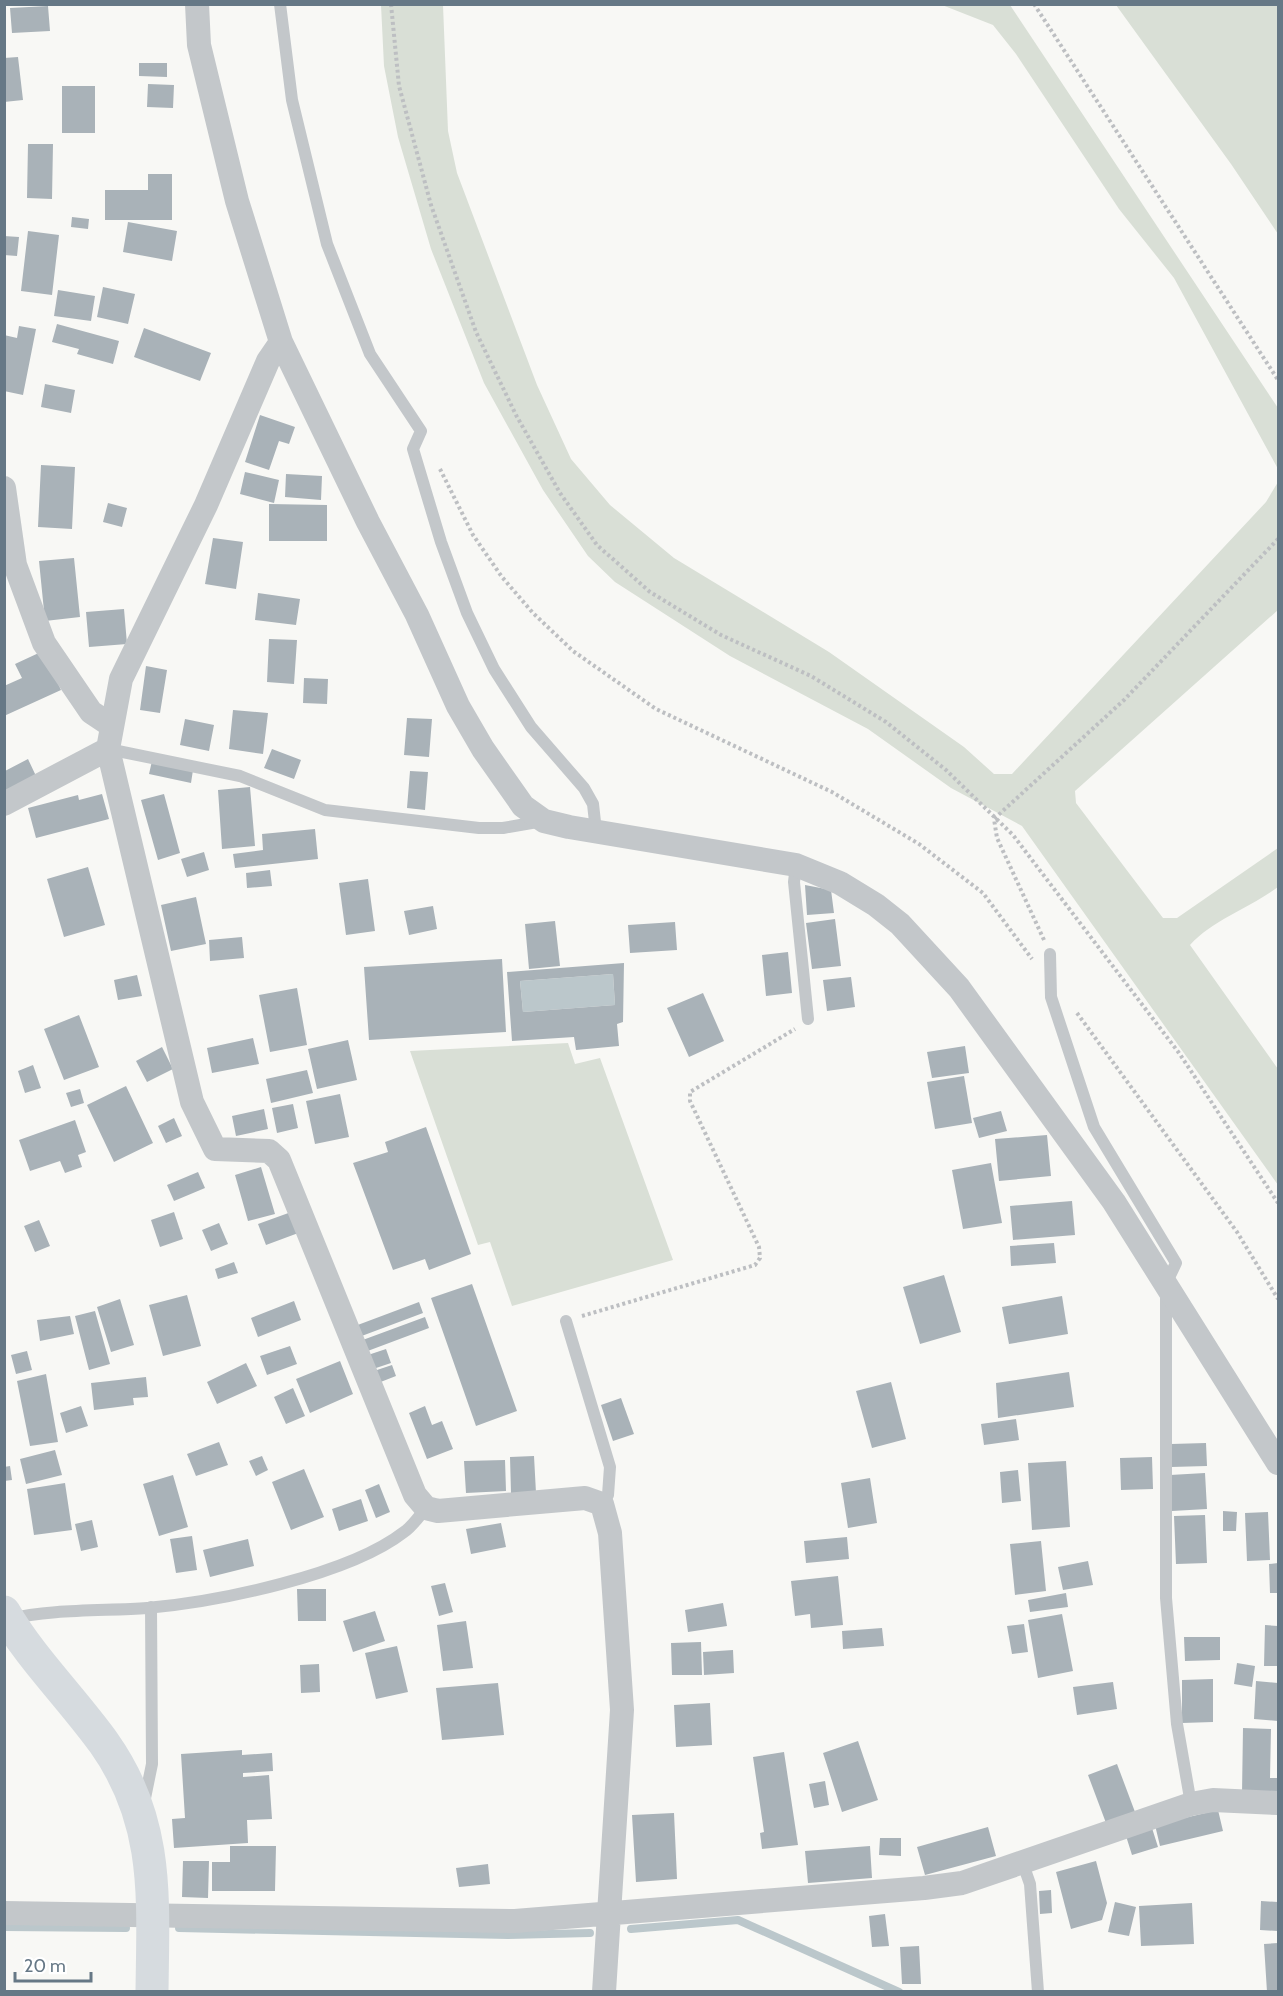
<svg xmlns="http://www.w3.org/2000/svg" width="1283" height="1996" viewBox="0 0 1283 1996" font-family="Cabin,sans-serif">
<rect width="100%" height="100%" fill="#f8f8f5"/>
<path fill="#d9dfd6" d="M381,5H443L448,131L457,173L537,385L571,459L610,505L674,558L829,652L964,747L994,774H1012L1266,502L1278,482V610L1075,791L1076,803L1163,918H1177L1278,848V887C1250,908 1214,919 1190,945L1278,1069V1185L1022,826L951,788L868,729L730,656L615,582L588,556L543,490L484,383L431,249L398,137L384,66Z
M942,5H1010L1278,408V469L1174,278L1119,209L1016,54L993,25Z
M1116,5H1278V234L1231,164Z
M568,1043L575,1064L600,1058L673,1260L512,1306L490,1242L478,1245L410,1051Z"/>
<path fill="#bbc7cb" d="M613,974L615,1005L523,1012L520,981Z"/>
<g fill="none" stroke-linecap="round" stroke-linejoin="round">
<path stroke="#bbc7cb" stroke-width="8" d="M4,1927L126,1928
M179,1928L508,1935L590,1933
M631,1929L738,1920L899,1992"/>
</g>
<path fill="#a9b2b8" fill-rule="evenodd" d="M48,6L50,31L12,33L10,8Z
M18,57L23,100L4,102V58Z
M139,63H167V77L139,76Z
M148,84L174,85L173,108L147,107Z
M62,86H95V133H62Z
M28,144H53L52,199L27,198Z
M148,174H172V220H105V190H148Z
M72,217L89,219L88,229L71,227Z
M128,222L177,231L172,261L123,252Z
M28,231L59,235L52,295L21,291Z
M4,236L19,237L17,256L4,255Z
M103,287L135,294L128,324L97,317Z
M58,290L95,296L91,321L54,316Z
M57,324L119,341L113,364L77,354L79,349L52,342Z
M19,326L36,329L23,395L4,391V335L17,338Z
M144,328L211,353L200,381L134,357Z
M45,384L75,390L71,413L41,407Z
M260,415L295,427L289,444L279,441L269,470L245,462Z
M41,465L75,467L72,529L38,527Z
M245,472L279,480L274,503L240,494Z
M286,474L322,476L321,500L285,497Z
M108,503L127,508L122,527L103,522Z
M269,504L327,505V541H269Z
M213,538L243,542L236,589L205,584Z
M74,558L80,617L45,621L39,561Z
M258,593L300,599L296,625L255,620Z
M124,609L127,644L89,647L86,612Z
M269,639L297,640L294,684L267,682Z
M43,651L61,690L4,716V686L22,678L15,664Z
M146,666L167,670L160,713L140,710Z
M304,678L328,679L327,704L303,703Z
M233,710L268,713L263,754L229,749Z
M407,718L432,719L429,757L404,755Z
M185,719L214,725L209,751L180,745Z
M272,749L301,760L294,779L264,768Z
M28,759L36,776L5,792V771Z
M152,761L193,770L191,783L149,774Z
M410,771L428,772L425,810L407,808Z
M250,787L255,846L222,849L218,790Z
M102,794L109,819L36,838L28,808L78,795L79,800Z
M164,794L180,853L158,860L141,800Z
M315,829L318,859L235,868L233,854L263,850L262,834Z
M204,852L209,870L187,877L181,859Z
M88,867L105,925L64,937L47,879Z
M270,870L272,886L247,888L246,873Z
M368,879L375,931L346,935L339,883Z
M805,885L831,890L834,913L807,915Z
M196,897L206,944L171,951L161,905Z
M433,906L437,929L409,935L404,911Z
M835,919L841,966L812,969L806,923Z
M555,921L560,966L529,969L525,924Z
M675,922L677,950L630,953L628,925Z
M242,937L244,958L210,961L209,940Z
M788,952L792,993L766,996L762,955Z
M502,959L506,1032L369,1040L364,967Z
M624,963L623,1022L617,1024L619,1046L576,1050L574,1037L512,1041L507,972ZM613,974L615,1005L523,1012L520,981Z
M137,975L142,996L118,1000L114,980Z
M851,977L855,1007L827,1011L823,980Z
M297,988L307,1045L270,1052L259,995Z
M703,993L724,1041L689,1057L667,1008Z
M79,1015L99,1067L64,1080L44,1029Z
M253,1038L259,1064L212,1073L207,1048Z
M348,1040L357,1080L317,1089L308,1049Z
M965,1046L969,1073L932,1078L927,1052Z
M162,1047L173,1069L147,1082L136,1061Z
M33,1065L41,1088L25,1093L18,1071Z
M307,1070L313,1093L271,1103L266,1079Z
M964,1076L972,1123L935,1129L927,1082Z
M126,1086L153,1143L114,1162L87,1105Z
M80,1089L84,1103L71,1107L66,1093Z
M340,1094L349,1137L315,1144L306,1101Z
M293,1104L298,1128L277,1133L272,1108Z
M264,1109L268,1129L236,1136L232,1116Z
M1001,1111L1007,1131L979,1138L973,1118Z
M174,1118L182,1136L166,1143L158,1126Z
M75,1120L86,1152L78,1155L82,1167L65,1173L60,1161L30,1171L19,1140Z
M426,1127L471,1254L429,1270L425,1259L393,1270L353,1163L388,1152L385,1142Z
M1047,1135L1051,1176L999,1181L995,1139Z
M991,1163L1002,1223L963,1229L952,1170Z
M261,1167L275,1214L248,1221L235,1175Z
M198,1172L205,1188L174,1201L167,1185Z
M1072,1201L1075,1235L1013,1240L1010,1206Z
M294,1211L301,1232L266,1245L258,1224Z
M174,1212L183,1239L160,1247L151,1220Z
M39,1220L50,1246L35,1252L24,1226Z
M219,1223L228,1244L211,1251L202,1230Z
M1054,1243L1056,1263L1011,1266L1010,1246Z
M234,1262L238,1273L218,1279L215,1269Z
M944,1275L961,1332L920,1344L903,1287Z
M472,1284L517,1411L476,1426L431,1298Z
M187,1295L201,1346L163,1356L149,1305Z
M1062,1296L1068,1334L1009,1344L1002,1307Z
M120,1299L134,1345L111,1352L97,1307Z
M294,1301L301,1320L258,1337L251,1318Z
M419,1302L423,1313L359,1337L355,1326Z
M95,1311L110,1364L89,1370L75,1316Z
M70,1316L74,1334L40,1341L37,1320Z
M425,1317L429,1328L365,1352L360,1341Z
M290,1346L297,1364L267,1375L260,1356Z
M386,1349L391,1363L373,1369L368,1355Z
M27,1351L32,1370L16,1374L11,1355Z
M340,1361L353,1394L310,1413L296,1379Z
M246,1363L257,1386L217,1404L207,1382Z
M392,1365L396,1376L378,1383L374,1371Z
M1069,1372L1074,1407L998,1418L996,1383Z
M46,1374L58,1442L30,1446L17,1381Z
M146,1377L148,1397L133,1398L134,1405L94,1410L91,1383Z
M891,1382L906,1439L872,1448L856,1391Z
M293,1388L305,1416L286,1424L274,1397Z
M621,1398L634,1434L613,1441L601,1405Z
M81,1406L88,1426L66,1433L60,1413Z
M425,1406L432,1425L442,1421L453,1449L427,1459L409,1413Z
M1016,1419L1019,1440L984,1445L981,1424Z
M219,1442L228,1465L196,1476L187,1454Z
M1206,1443L1207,1466L1171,1467V1444Z
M55,1450L62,1475L26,1484L20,1459Z
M262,1456L268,1470L256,1476L249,1461Z
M534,1456L536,1493H511L510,1457Z
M1152,1457L1153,1489L1121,1490L1120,1458Z
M505,1460L506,1491L466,1493L464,1461Z
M1066,1461L1070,1527L1032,1530L1028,1463Z
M10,1466L12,1480L4,1481V1467Z
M304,1469L324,1517L291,1530L272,1482Z
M1018,1470L1021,1501L1002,1503L1000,1472Z
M1205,1473L1207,1509L1172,1511L1170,1475Z
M173,1475L188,1527L159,1536L143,1484Z
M870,1478L877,1523L848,1528L841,1483Z
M65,1483L72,1530L34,1535L27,1489Z
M379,1484L390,1512L376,1518L365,1490Z
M361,1499L368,1521L339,1531L332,1509Z
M1223,1511L1237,1512L1236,1531H1223Z
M1268,1512L1270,1560L1247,1561L1245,1513Z
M1205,1515L1207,1563L1176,1564L1174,1516Z
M92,1520L98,1547L81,1551L75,1524Z
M501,1523L506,1547L471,1554L466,1529Z
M192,1536L197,1570L176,1573L170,1539Z
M847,1537L849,1559L806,1563L804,1541Z
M248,1539L254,1566L210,1577L203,1550Z
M1041,1541L1046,1591L1015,1595L1010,1544Z
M1088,1561L1093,1585L1063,1590L1058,1567Z
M1278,1563V1593H1270L1269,1564Z
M838,1576L843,1625L811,1628L810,1614L795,1616L791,1581Z
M445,1583L453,1612L439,1616L431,1586Z
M297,1589H326V1621H298Z
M1066,1593L1068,1607L1030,1612L1028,1600Z
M723,1603L727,1626L688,1632L685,1610Z
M375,1611L385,1641L353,1652L343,1621Z
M1062,1614L1073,1671L1038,1678L1028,1620Z
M466,1621L473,1668L443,1671L437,1625Z
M1024,1624L1028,1652L1012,1654L1007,1626Z
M1265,1625L1278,1626V1666H1264Z
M882,1628L884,1646L843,1649L842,1631Z
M1184,1637H1220V1660L1185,1661Z
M701,1642L702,1675H672L671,1643Z
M397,1646L408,1692L376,1699L365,1653Z
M733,1650L734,1673L704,1675L703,1652Z
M1237,1663L1255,1666L1252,1687L1234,1684Z
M319,1664L320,1692L301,1693L300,1665Z
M1213,1679V1722L1182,1723V1680Z
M1256,1681L1278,1683V1721L1254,1719Z
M1113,1682L1117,1709L1077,1715L1073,1687Z
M498,1683L504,1735L442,1740L436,1688Z
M710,1703L712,1745L676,1747L674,1705Z
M1243,1728L1271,1729L1270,1778H1278V1795L1242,1794Z
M858,1741L878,1800L842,1812L823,1753Z
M242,1750V1755L272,1753L273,1771L243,1773V1777L269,1775L272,1819L247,1820L248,1843L174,1848L172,1819L185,1818L181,1754Z
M784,1752L798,1845L762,1849L760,1833L764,1832L753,1757Z
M1117,1764L1135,1812L1106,1823L1088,1775Z
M825,1781L829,1805L814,1808L809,1784Z
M1218,1810L1223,1831L1160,1846L1155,1825Z
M674,1813L677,1879L636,1882L632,1815Z
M988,1827L996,1856L925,1875L917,1847Z
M1152,1828L1158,1847L1132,1855L1126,1836Z
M880,1838H901V1856L879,1855Z
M230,1846H276L275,1891H212V1862H230Z
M870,1846L872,1878L808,1883L805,1851Z
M183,1861H209L208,1898L182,1897Z
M1096,1861L1107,1903L1102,1920L1071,1929L1056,1872Z
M488,1864L490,1884L459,1887L456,1868Z
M1051,1890L1052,1913L1040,1914L1039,1891Z
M1261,1901L1278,1902V1931L1260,1930Z
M1115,1902L1136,1907L1129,1936L1108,1932Z
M1192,1903L1194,1944L1141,1946L1139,1906Z
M885,1914L889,1946L872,1947L869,1916Z
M1278,1943V1992H1267L1264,1944Z
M919,1946L921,1984H902L900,1947Z"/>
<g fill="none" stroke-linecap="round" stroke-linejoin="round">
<path stroke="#bdbfc2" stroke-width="4" stroke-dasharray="3 3" stroke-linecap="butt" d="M391,4L399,86L431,205L476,332L516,415L560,493L597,545L650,592L721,635L811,676L886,722L946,770L1013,835L1179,1053L1278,1203
M1034,4L1278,380
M440,469L473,535L502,577L533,613L573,651L656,709L832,792L919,844L983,893L1032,959
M1044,940L997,838L994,819L1124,700L1278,539
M1077,1013L1237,1232L1278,1299
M582,1316L755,1265L760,1258L759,1247L690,1101V1092L795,1029"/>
<path stroke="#c3c7ca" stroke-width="12" d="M280,4L292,100L327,244L370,354L421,431L413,449L441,542L467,613L494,669L531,727L584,788L593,804L596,831
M108,749L240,776L325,810L479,828H503L543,821
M796,865L794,882L808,1019
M1050,954L1051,997L1094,1127L1176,1263L1166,1284V1598L1177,1724L1191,1804
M566,1321L610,1467L608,1495L602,1504
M10,1619C48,1609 107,1611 147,1608C217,1602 349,1575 404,1532C413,1526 419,1516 426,1508
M144,1803L152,1764L151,1607
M1023,1864L1030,1884L1038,1992"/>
<path stroke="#c3c7ca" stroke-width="24" d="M197,4L199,45L237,201L281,342L368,522L417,615L458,706L483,749L523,806L544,821L569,827L796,865L840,883L876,905L900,924L959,988L1114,1202L1278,1463
M281,342L268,361L206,505L121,679L108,749L192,1102L215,1149L269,1151L279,1160L415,1495L426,1508L438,1511L585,1498L602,1504L610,1533L622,1710L604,1992
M4,488L15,565L44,643L91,712L112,726
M4,804L108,749
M4,1913L515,1921L924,1888L962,1883L1191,1804L1213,1800L1278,1803"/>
<path stroke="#d6dbdf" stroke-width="33" d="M4,1612C29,1656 74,1701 104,1743C160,1822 153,1899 152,1992"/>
</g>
<rect width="1283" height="1996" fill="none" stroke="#667886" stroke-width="12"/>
<path d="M15 1972v9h76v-9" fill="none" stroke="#667886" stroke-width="3"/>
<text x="24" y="1972" font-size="18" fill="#667886" stroke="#ffffff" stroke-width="4.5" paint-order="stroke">20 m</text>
</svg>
